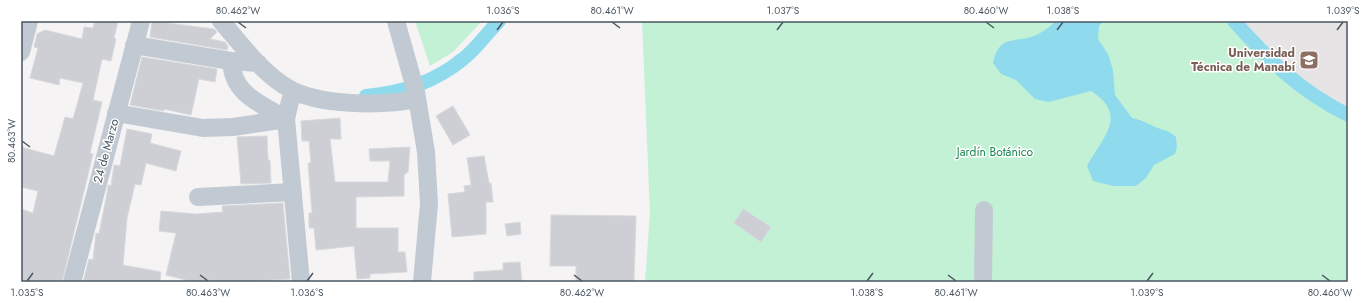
<svg xmlns="http://www.w3.org/2000/svg" width="1369" height="303" viewBox="0 0 1369 303" font-family="Jost,sans-serif">
<rect width="100%" height="100%" fill="#f5f3f3"/>
<path fill="#e6e4e5" d="M1234,21H1348V115L1315,97L1302,88L1281,71Z"/>
<path fill="#c3f1d5" d="M415,21H482L453,52L430,66Z
M642,21H1234C1270,61 1298,90 1348,115V282H645L650,213Z"/>
<path fill="#90daee" d="M1056,21H1103L1099,26L1098,39L1108,54L1113,70L1115,95L1132,118C1141,120 1145,122 1153,126C1163,131 1166,128 1176,137L1177,147L1175,154L1154,165L1146,178L1136,186H1113L1093,181L1087,166C1103,137 1129,115 1091,91L1049,102L1035,99L1016,80L1001,74L993,63C999,34 1015,43 1034,36C1042,33 1051,26 1056,21Z"/>
<g fill="none" stroke-linecap="round" stroke-linejoin="round">
<path stroke="#90daee" stroke-width="14" d="M1234,21C1270,61 1298,90 1348,115
M366,96C401,93 435,82 463,59C476,49 487,33 499,21"/>
</g>
<path fill="#cdcfd5" stroke="#d7d9de" d="M95,21H118L114,38L116,39L111,61L102,59L93,100L102,102L90,153L93,154L62,282H21V209L33,213L38,191L21,187V147L54,156L65,117L73,119L83,83L60,78L59,85L30,78L38,48L34,47L37,34L45,30L82,39L84,27L93,28Z
M152,21L214,29L217,32L210,39L225,42L228,46L227,50L150,37Z
M142,57L217,69L215,82L199,79L191,115L164,109V111L130,105Z
M453,106L470,135L453,145L436,116Z
M340,118L341,139H330L335,182H388L390,161H370L369,149L410,147L408,172L404,175V196L356,197V228H398V252H405L407,272L370,274V278L357,279L354,246L316,250L314,228H309V213H312L308,163H311L309,141H302L301,121Z
M127,129L152,134L150,143L181,151L176,171L146,163L141,185L135,184L127,218L123,265L161,272L160,282H83L89,259L93,260L96,233L99,234L108,188V185L111,186L114,165L120,166Z
M267,136L268,160H270L271,183L241,184L237,137Z
M484,156L489,183H491L493,202H486V234L452,237L448,194L465,192L464,186L471,185L467,158Z
M283,203L290,279L243,282H212V280L194,282L166,275L176,233L159,231L161,211L196,214L223,212L222,206Z
M743,209L771,227L761,242L734,223Z
M551,215L636,216L634,282H576V266H550Z
M520,222L521,234L507,236L505,224Z
M520,262L522,282H474V272L503,270V263Z"/>
<g fill="none" stroke-linecap="round" stroke-linejoin="round">
<path stroke="#c1cad2" stroke-width="18" d="M221,21C241,44 261,72 288,88C318,106 383,106 417,99
M396,21L416,92L426,152L429,204L422,282
M134,45L231,61L258,63
M21,52L29,21
M231,61C233,95 260,103 286,119
M296,92L290,101L286,119L301,282
M116,113L203,128L233,127L286,119
M198,197L293,192
M72,282L141,21
M983,282L984,210"/>
</g>
<path fill="none" stroke="#4a5661" stroke-width="1.5" d="M238,22L246,28M612,22L620,28M986,22L994,28M497,30L503,22M777,30L783,22M1057,30L1063,22M1337,30L1343,22M22,141L30,147M200,275L208,281M574,275L582,281M948,275L956,281M1322,275L1330,281M27,281L33,273M307,281L313,273M867,281L873,273M1147,281L1153,273"/>
<defs>
<g id="university-square" transform="scale(1)"><rect x="-9" y="-9" width="18" height="18" rx="4" fill="#8d6e63" stroke="#fff"/><path d="M0-5L7-2L0 1L-7-2ZM-4 1L0 2.5L4 1V4Q0 6-4 4Z" fill="#fff"/></g>
</defs>
<g fill-rule="evenodd">
<use href="#university-square" x="1309" y="60"/>
</g>
<g text-anchor="middle" stroke-width="3" stroke-linejoin="round" paint-order="stroke">
<g font-size="12" font-weight="bold" fill="#785e54" stroke="#fff" text-anchor="end">
<text x="1295" y="57">Universidad<tspan x="1295" dy="14">Técnica de Manabí</tspan></text>
</g>
<g font-size="12" fill="#4a5661" stroke="#fff">
<text transform="translate(106 151) rotate(-75)" y="4">24 de Marzo</text>
</g>
<g font-size="12" fill="#17864f" stroke="#fff">
<text x="995" y="156">Jardín Botánico</text>
</g>
</g>
<rect width="1369" height="303" fill="none" stroke="#ffffff" stroke-width="44"/>
<rect x="22" y="22" width="1325" height="259" fill="none" stroke="#4a5661" stroke-width="1.5"/>
<g font-size="10" text-anchor="middle" fill="#4a5661">
<text x="238" y="14">80.462°W</text>
<text x="503" y="14">1.036°S</text>
<text x="612" y="14">80.461°W</text>
<text x="783" y="14">1.037°S</text>
<text x="986" y="14">80.460°W</text>
<text x="1063" y="14">1.038°S</text>
<text x="1343" y="14">1.039°S</text>
<text transform="translate(11 141) rotate(-90)" y="4">80.463°W</text>
<text x="27" y="296">1.035°S</text>
<text x="208" y="296">80.463°W</text>
<text x="307" y="296">1.036°S</text>
<text x="582" y="296">80.462°W</text>
<text x="867" y="296">1.038°S</text>
<text x="956" y="296">80.461°W</text>
<text x="1147" y="296">1.039°S</text>
<text x="1330" y="296">80.460°W</text>
</g>
</svg>
